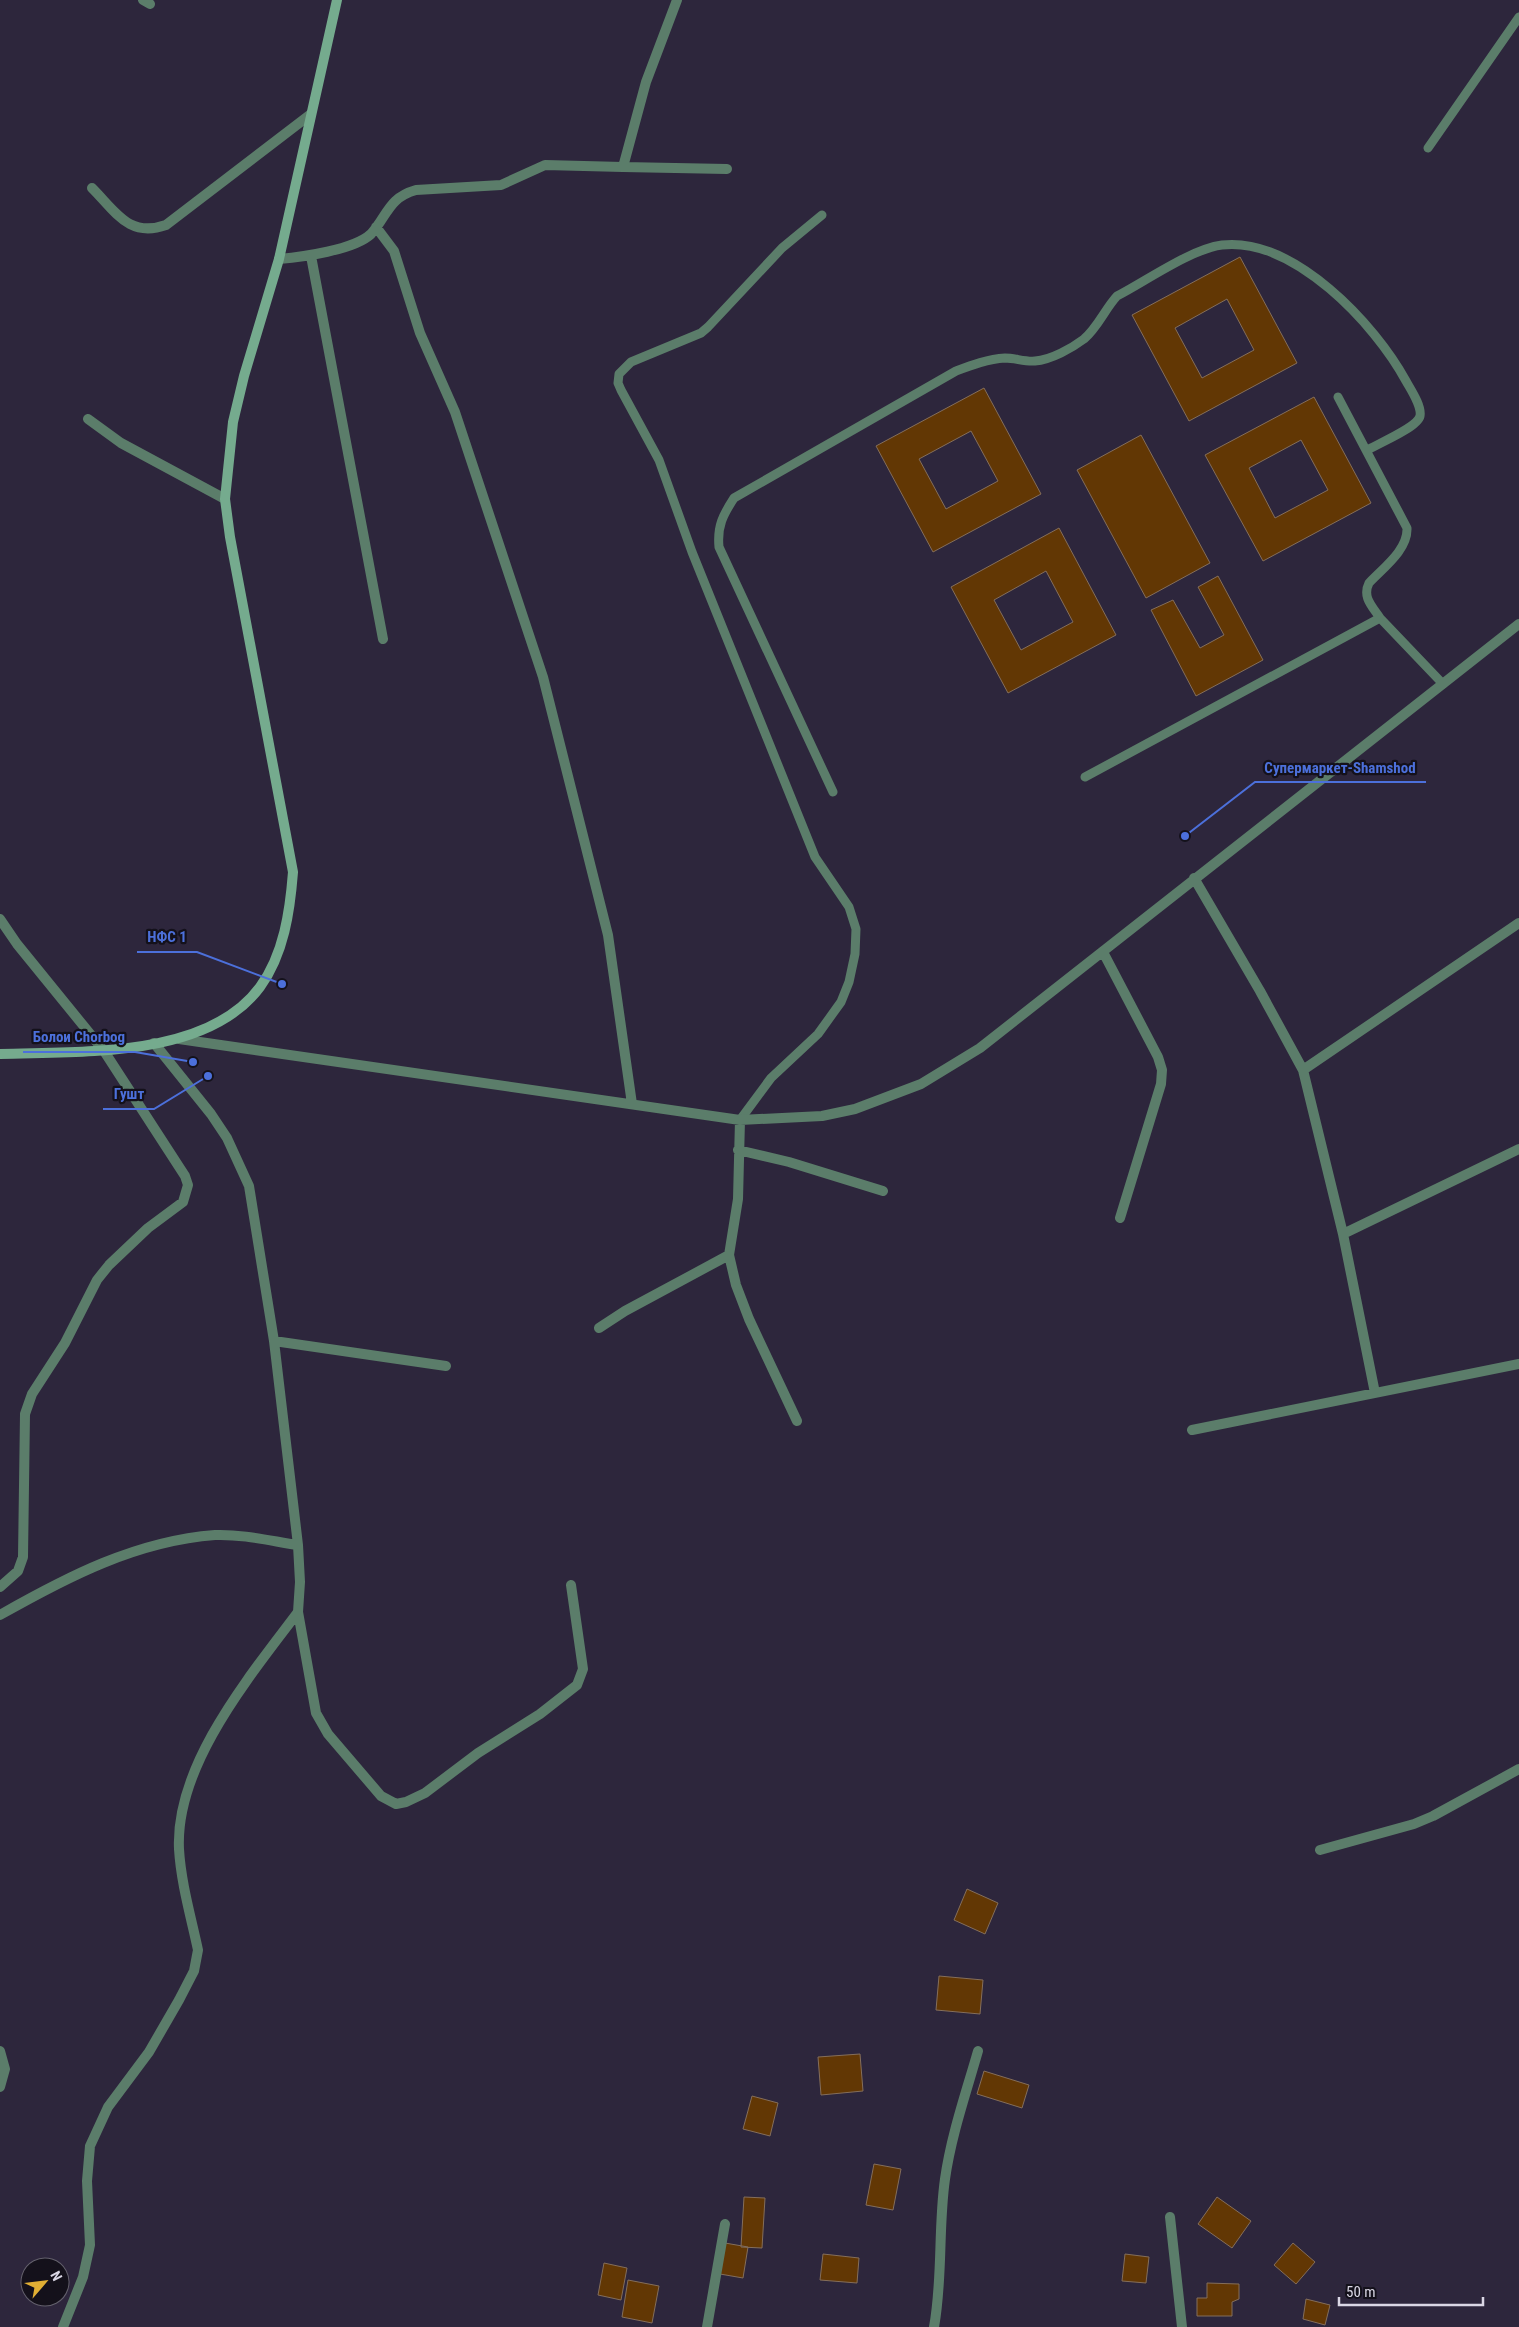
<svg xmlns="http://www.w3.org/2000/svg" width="1519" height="2327" viewBox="0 0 1519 2327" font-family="'Roboto Condensed',sans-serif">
<rect width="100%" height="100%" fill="#2d263c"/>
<path fill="#623704" stroke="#846e5b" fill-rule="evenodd" d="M1240,257L1297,363L1189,421L1132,315ZM1227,299L1254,350L1202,378L1175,328Z
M984,388L1041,494L933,552L876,446ZM971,431L998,481L946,509L919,459Z
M1314,397L1371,503L1263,561L1205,455ZM1301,440L1328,490L1275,518L1249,468Z
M1141,435L1210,563L1146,598L1077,470Z
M1059,528L1116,635L1008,693L951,587ZM1046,571L1073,622L1021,650L994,600Z
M1218,576L1263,660L1196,696L1151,610L1173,600L1200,648L1224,635L1198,587Z
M967,1889L998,1903L985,1934L954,1920Z
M939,1976L983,1980L980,2014L936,2010Z
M860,2054L863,2091L821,2095L818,2057Z
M984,2071L1029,2085L1022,2108L977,2094Z
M752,2096L778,2103L770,2136L743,2129Z
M874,2164L901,2169L893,2210L866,2205Z
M744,2197L765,2198L762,2248L741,2247Z
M1217,2197L1251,2221L1232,2248L1198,2224Z
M725,2243L748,2247L743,2278L720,2274Z
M1293,2243L1315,2262L1296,2284L1274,2265Z
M823,2254L859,2258L857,2283L820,2280Z
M1125,2254L1149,2257L1146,2283L1122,2281Z
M604,2263L627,2268L621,2300L598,2295Z
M628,2280L659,2286L652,2323L622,2317Z
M1207,2283L1239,2284V2299L1232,2302V2316H1197V2298H1207Z
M1306,2299L1330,2305L1325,2325L1303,2319Z"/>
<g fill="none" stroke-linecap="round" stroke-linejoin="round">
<path stroke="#5b7d6a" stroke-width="9" d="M1428,148L1519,17
M1338,397L1407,528C1408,550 1383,568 1369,583C1362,597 1372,606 1380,618
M1085,777L1380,618L1443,684
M833,792L719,547C717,526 723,515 734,498L956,371C972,365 988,359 1005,358C1015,358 1025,362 1035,361C1051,360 1072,348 1084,339C1098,327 1105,309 1117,296C1146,281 1191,249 1222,245C1294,237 1375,324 1406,381C1411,390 1422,406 1420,416C1418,427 1378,444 1367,450
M740,1120L771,1078L818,1034L841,1002L849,982L855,954L856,929L849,907L815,857L692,552L659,460L621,390L618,383L619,374L631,362L701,333L708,327L782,248L822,215"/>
<path stroke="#5b7d6a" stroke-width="10" d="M143,0L150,4
M623,167L727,169
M92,188C116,212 129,238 166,225L311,114
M376,227L394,251L420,333L455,412L543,677L608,935L632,1104
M311,256L383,639
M279,259C302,257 354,250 371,234C388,215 388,198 416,190L501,185L545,165L623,167L646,82L677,0
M88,419L121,443L225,499
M1194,878L1260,991L1303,1070L1343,1234L1375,1393
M0,919L17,944L104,1051L185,1176L188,1185L183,1202L148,1228L109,1265L97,1280L65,1343L32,1394L25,1414L23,1557L18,1571L0,1587
M1103,952L1158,1057L1162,1070L1161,1084L1120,1218
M179,1039L740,1120L822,1116L855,1109L921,1084L980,1048L1519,624
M154,1043L211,1114L227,1138L249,1186L274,1341L298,1545L300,1582L298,1612L316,1713L328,1734L381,1796L396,1804L406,1802L425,1793L478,1753L540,1714L577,1685L583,1669L571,1585
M1303,1070L1519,923
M740,1120L738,1199L729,1255L736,1285L749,1319L797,1421
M738,1150L789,1162L883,1191
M1343,1234L1519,1149
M599,1328L625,1311L729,1255
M274,1341L446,1366
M1192,1430L1519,1364
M0,1615C67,1577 136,1541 215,1535C243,1534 271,1541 298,1545
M1320,1850L1414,1824L1433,1816L1519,1769
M0,2051L5,2069L0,2087
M1170,2217L1182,2327
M63,2327L83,2277L90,2245L87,2181L90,2146L108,2107L149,2052L179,2000L194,1971L198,1950C191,1917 181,1883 179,1849C175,1765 250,1676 298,1612
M707,2327L725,2224
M934,2327C943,2278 938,2228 945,2179C951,2136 966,2093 978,2051"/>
<path stroke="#75ab8e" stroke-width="10" d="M0,1054C79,1051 207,1059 260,987C284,954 290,911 293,872L230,537L225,499L233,422L244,376L279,259L337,0"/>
</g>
<path fill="none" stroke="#4c70db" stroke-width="2" d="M1185 836L1255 782H1426M282 984L197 952H137M193 1062L135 1052H23M208 1076L154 1109H103"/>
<g fill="#4c70db" stroke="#14111b" stroke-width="2">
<circle cx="1185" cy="836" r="5"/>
<circle cx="282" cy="984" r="5"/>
<circle cx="193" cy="1062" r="5"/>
<circle cx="208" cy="1076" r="5"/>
</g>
<g font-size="15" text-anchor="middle" font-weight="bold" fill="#4c70db" stroke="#14111b" stroke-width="4.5" stroke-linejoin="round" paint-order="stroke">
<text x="1340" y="773">Супермаркет-Shamshod</text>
<text x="167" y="942">НФС 1</text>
<text x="79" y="1042">Болои Chorbog</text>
<text x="129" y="1099">Гушт</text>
</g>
<g transform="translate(45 2282) rotate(62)"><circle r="24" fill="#14111b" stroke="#63606c"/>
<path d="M0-4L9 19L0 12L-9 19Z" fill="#e1af34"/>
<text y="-8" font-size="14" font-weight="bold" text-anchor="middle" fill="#dad7e5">N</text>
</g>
<path d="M1339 2297v8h144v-8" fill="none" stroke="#dad7e5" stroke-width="2.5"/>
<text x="1346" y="2297" font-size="15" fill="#dad7e5" stroke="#14111b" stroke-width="4" paint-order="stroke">50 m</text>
</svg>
